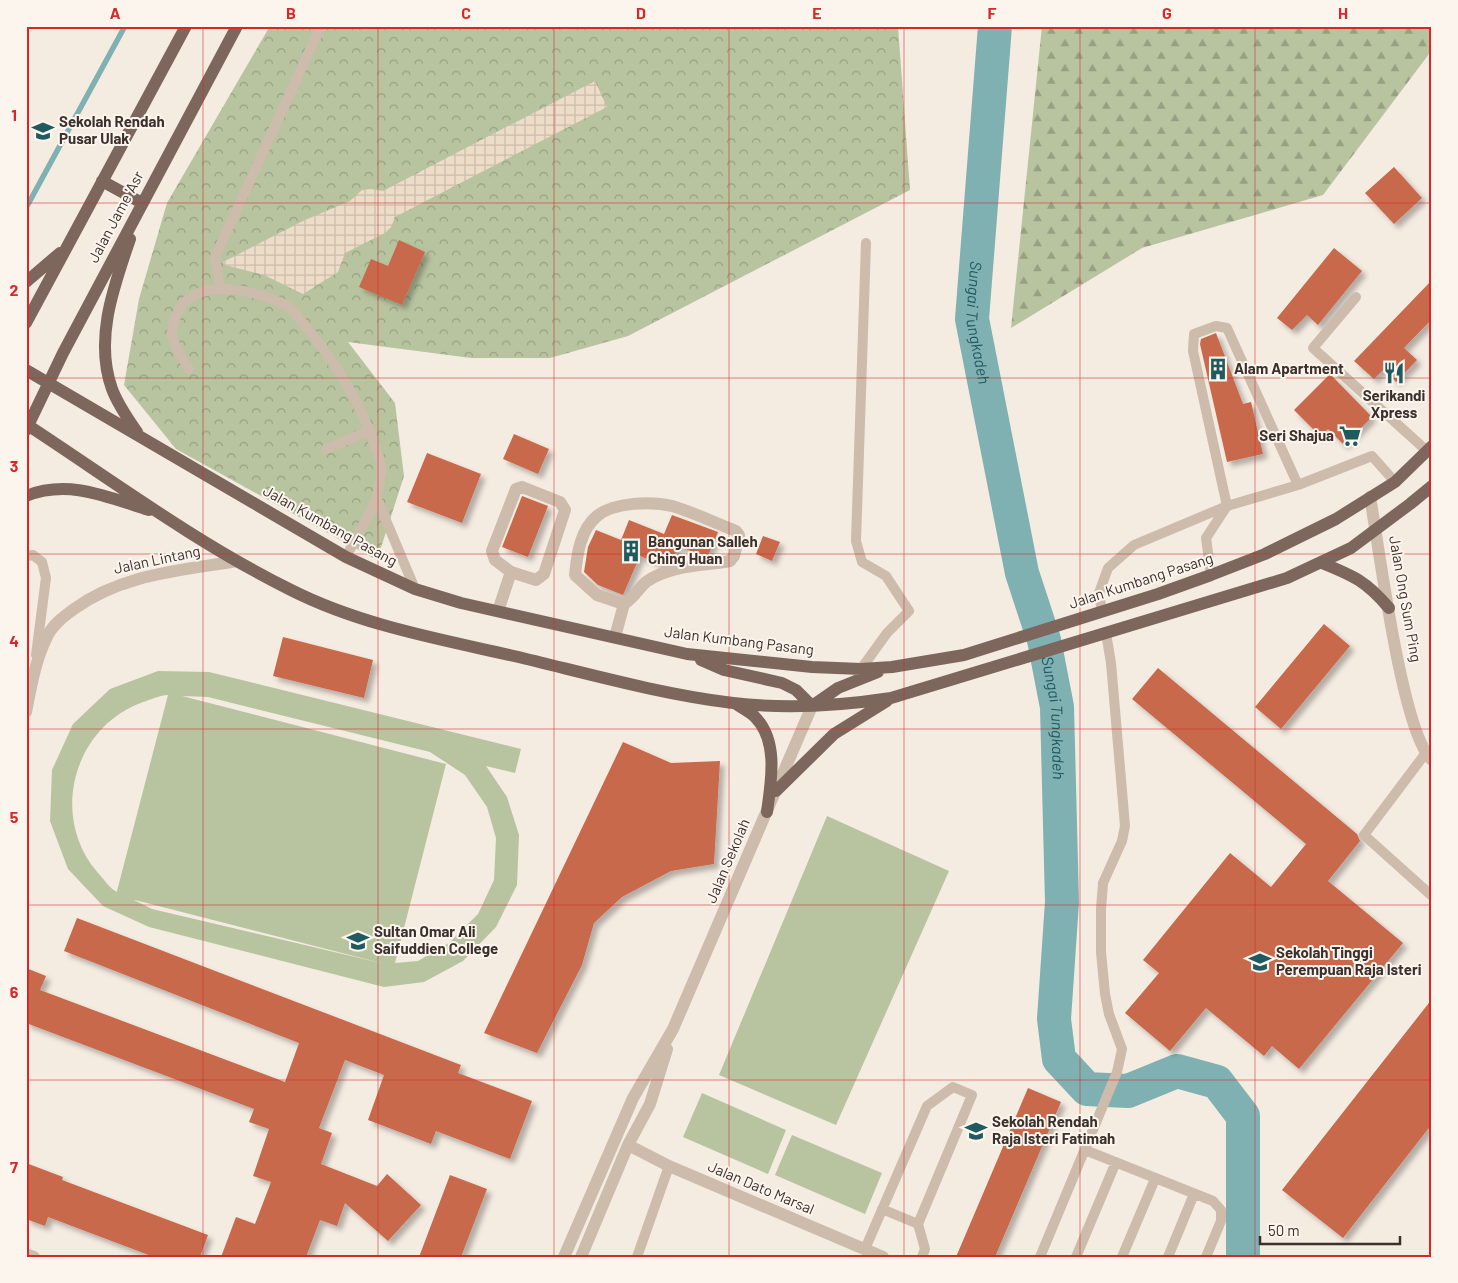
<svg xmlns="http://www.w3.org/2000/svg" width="1458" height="1283" viewBox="0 0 1458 1283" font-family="Barlow,sans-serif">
<defs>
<pattern id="forest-firs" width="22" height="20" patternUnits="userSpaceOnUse" patternTransform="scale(1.25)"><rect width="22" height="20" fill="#b8c4a0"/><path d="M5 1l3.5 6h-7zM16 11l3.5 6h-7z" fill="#97a083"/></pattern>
<pattern id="park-crowns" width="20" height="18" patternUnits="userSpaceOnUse" patternTransform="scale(1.25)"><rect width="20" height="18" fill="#b8c4a0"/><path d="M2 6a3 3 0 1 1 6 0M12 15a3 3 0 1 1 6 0" fill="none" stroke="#97a083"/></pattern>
<pattern id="plaza-grid" width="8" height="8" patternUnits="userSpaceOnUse" patternTransform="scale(1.25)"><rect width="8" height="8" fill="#ecdcc8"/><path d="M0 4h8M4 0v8" fill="none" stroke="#cbbdac"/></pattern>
<filter id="shadow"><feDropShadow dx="4.5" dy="4.5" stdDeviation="2.5" flood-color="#0004"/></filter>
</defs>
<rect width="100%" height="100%" fill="#f4ebe1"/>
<path fill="url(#forest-firs)" d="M1042,26H1432V50L1323,195L1142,248L1011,328Z"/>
<path fill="url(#park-crowns)" d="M270,26H898L910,190L628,336L550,358H471L348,342L395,403L404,476L377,560L176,449L124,385L139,299L167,203Z"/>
<path fill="#b8c4a0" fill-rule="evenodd" d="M158,671L209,672L521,749L515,773L486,766L507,797L519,835L517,885L496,927L463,961L424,982L384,987L149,927L103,906L68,869L50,821L52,770L73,724L110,689ZM168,695L117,891V892C109,888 104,879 98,873C49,817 73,727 143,702C150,700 160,695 168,695ZM182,696L208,697L430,752L465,775L487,807L496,838L494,880L478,914L449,943L418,961L395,963L446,764ZM134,900H135L385,964L152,909Z
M827,816L949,871L836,1125L719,1075Z
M702,1093L786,1130L768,1174L683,1137Z
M792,1135L882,1173L865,1214L775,1175Z"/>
<path fill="url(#plaza-grid)" d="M595,81L607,107L395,217L391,227L385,233L345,253L338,272L303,294L264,275L225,265L223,262L305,220L350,201L362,190L371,189L383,191Z"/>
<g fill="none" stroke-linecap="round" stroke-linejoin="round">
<path stroke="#7fb0b2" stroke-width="5.5" d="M26,208L125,26"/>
<path stroke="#7fb0b2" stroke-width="34" id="s1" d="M995,26L972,319L1022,573L1044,640L1057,707L1062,902L1054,1019L1059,1059L1087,1089L1128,1091L1177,1071L1217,1082L1243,1116V1257"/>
</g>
<path fill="#c8694b" filter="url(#shadow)" d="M1394,167L1422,198L1394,224L1365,193Z
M399,240L425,252L402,305L359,287L371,259L388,266Z
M1334,248L1362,271L1318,325L1307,315L1292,330L1277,318Z
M1432,280V319L1404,348L1417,360L1396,382L1384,369L1374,379L1354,361Z
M1216,333L1243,404L1251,402L1263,454L1227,462L1200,344L1201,339Z
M1330,374L1372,417L1344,445L1328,429L1320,436L1294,410Z
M514,434L549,449L538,474L503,459Z
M427,453L481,474L462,523L407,502Z
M522,496L548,506L528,557L502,547Z
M672,515L718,532L708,556H704L678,546L672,562L662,565L640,556L623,595L598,585L584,572L588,547L596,530L621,540L629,520L664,534Z
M763,536L780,542L772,561L756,554Z
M1324,624L1350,646L1281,729L1255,707Z
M283,637L373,660L364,698L273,676Z
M1158,668L1357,834L1360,841L1328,881L1403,943L1299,1069L1272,1046L1264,1056L1206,1008L1170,1051L1125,1013L1159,973L1143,960L1230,853L1271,887L1306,844L1132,699Z
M623,742L671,763L720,761L714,864L671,871L622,897L594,923L582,965L537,1053L484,1033Z
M77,918L461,1065L458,1073L532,1101L510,1159L436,1131L431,1144L368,1120L384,1075L345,1060L319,1128L332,1133L321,1164L377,1186L387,1174L421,1205L388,1241L345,1203L337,1226L320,1220L306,1257H221L236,1217L255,1224L271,1182L253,1176L269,1129L249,1122L254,1109L26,1023V968L46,976L40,990L285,1082L299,1043L64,951Z
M1432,999V1124L1343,1238L1282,1190Z
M1028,1088L1061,1102L995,1257H956Z
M26,1163L63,1177L62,1180L208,1235L200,1257H154L48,1217L45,1226L26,1219Z
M450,1175L487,1189L461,1257H419Z"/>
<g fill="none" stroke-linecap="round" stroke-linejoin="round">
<path stroke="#cdbbac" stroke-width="10" d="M220,288L215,257L321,26
M1356,297L1313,348L1427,451
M189,369C184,360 176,349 173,339C170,331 174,321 177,314C194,274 258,291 286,305C292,308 297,316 302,322C332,358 360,399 374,445C377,451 381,460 381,466C383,499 360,529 346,557
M326,449L370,430
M377,499L415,589
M26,556L33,555L42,562L46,578L36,655
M1211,575L1206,538L1227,506L1193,351L1194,334L1216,326L1227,328L1298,485
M1102,612L1099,593L1108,568L1134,545L1227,506L1298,485L1372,456L1395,482
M861,669L887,633L909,611L886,576L862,562L856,541L866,243
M1425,754L1364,835L1432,896
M1085,1150L1213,1201L1221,1210V1221L1206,1257
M882,1209L918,1224
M865,1249L927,1106L953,1087L972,1095L918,1224L925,1249L922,1257
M637,1257L669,1166
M1040,1257L1117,1072L1122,1049L1109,1014L1105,994L1101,952V909L1103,883L1122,841L1125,826L1111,663L1106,633
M1076,1257L1116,1162
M1122,1257L1155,1179
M1168,1257L1194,1194"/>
<path stroke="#cdbbac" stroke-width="12" d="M1370,497C1379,546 1402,734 1432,760
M498,611L511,572L536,580L544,574L565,510L560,502L522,487L516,489L492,551L495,560L511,572
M615,637L624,604C634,598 638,589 646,582C669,565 703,566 730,561L734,556L739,535L736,531C715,523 693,512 672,506C652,501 614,502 597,516C580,530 577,555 575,575L597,595L624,604
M26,712C31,687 35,662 46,639C51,626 63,617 74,609C122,574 179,571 237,561
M628,1145L669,1166L883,1257
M26,1254L34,1257
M564,1257L633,1098L673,1029L812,706
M581,1257L628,1145L650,1104L667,1049"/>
<path stroke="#7d675c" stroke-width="12" d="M102,181L142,203
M130,239C114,286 94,339 112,389C118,405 128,419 137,432
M26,282L60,253
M26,323L186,26
M26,370L346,557L415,589L461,603L687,654L812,667L861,669L892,667L964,655L1158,594L1211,575L1265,554L1336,519L1395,482L1432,446
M26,424C113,481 198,544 291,590C360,625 439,639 514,656C586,673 659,694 733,703C785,709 839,706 891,698L1287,578L1351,548L1410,504L1432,486
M26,430L63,353L237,26
M26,496C69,479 107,497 149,510
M1322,563C1354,576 1366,581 1389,608
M701,660L724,670L782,683L796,690L812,706
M736,704C742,708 750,712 755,717C779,741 771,782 767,812
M812,706L838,688L878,672
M776,791L834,734L887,701"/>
</g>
<path fill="none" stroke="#d62828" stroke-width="1" stroke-opacity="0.55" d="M203,26V1257M378,26V1257M554,26V1257M729,26V1257M904,26V1257M1080,26V1257M1255,26V1257M26,203H1432M26,378H1432M26,554H1432M26,729H1432M26,905H1432M26,1080H1432"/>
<defs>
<g id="school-bare" transform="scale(1.725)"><path d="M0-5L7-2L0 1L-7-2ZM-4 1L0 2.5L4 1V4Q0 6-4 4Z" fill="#1f5a5e" stroke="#fbf5ee" stroke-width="2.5" paint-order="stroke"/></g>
<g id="building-bare" transform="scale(1.725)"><path d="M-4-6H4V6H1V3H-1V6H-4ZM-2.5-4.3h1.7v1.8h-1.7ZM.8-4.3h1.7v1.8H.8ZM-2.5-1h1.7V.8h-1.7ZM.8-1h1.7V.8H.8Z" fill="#1f5a5e" stroke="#fbf5ee" stroke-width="2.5" paint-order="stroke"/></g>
<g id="restaurant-bare" transform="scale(1.725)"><path d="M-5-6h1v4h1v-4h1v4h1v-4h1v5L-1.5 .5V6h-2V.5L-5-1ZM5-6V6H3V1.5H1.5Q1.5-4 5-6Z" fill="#1f5a5e" stroke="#fbf5ee" stroke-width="2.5" paint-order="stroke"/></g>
<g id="supermarket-bare" transform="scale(1.725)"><path d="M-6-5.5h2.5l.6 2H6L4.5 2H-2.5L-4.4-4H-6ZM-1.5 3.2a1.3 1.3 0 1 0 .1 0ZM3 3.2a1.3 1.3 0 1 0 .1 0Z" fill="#1f5a5e" stroke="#fbf5ee" stroke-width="2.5" paint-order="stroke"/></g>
</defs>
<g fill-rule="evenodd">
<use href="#school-bare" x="43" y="131"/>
<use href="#building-bare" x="1218" y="369"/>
<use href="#restaurant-bare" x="1394" y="373"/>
<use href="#supermarket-bare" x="1350" y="436"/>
<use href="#building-bare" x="631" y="551"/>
<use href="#school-bare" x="358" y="941"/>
<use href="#school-bare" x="1260" y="962"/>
<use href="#school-bare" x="976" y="1131"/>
</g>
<g text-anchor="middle" stroke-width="4" stroke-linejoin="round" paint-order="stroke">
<g font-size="15" font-weight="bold" fill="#3b302b" stroke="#fbf5ee" text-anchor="start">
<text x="59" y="127">Sekolah Rendah<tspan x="59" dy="17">Pusar Ulak</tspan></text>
<text x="1234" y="374">Alam Apartment</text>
<text x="1394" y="401" text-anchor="middle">Serikandi<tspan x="1394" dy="17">Xpress</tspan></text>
<text x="1334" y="441" text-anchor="end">Seri Shajua</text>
<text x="648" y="547">Bangunan Salleh<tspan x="648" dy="17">Ching Huan</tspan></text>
<text x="374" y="937">Sultan Omar Ali<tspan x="374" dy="17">Saifuddien College</tspan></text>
<text x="1276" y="958">Sekolah Tinggi<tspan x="1276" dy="17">Perempuan Raja Isteri</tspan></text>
<text x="992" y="1127">Sekolah Rendah<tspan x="992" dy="17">Raja Isteri Fatimah</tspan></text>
</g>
<g font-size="15" fill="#3b302b" stroke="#fbf5ee">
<text transform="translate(116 217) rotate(-62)" y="5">Jalan Jame 'Asr</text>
<text transform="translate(330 526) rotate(29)" y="5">Jalan Kumbang Pasang</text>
<text transform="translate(157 560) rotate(-12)" y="5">Jalan Lintang</text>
<text transform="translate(1141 581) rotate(-18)" y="5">Jalan Kumbang Pasang</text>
<text transform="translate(1405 599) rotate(80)" y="5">Jalan Ong Sum Ping</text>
<text transform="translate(739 641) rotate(7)" y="5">Jalan Kumbang Pasang</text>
<text transform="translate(728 861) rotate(-67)" y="5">Jalan Sekolah</text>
<text transform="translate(761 1188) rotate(23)" y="5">Jalan Dato Marsal</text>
</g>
<g font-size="16" font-style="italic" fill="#1f5a5e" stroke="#fbf5ee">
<text dy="6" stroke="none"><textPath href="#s1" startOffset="298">Sungai Tungkadeh</textPath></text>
<text dy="6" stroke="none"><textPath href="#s1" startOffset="702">Sungai Tungkadeh</textPath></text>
</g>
</g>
<rect width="1458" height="1283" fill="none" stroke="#fbf5ee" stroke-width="55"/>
<path d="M1260 1236v8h140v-8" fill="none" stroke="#3b302b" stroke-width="2.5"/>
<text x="1268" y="1236" font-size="15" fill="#3b302b" stroke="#fbf5ee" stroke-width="4" paint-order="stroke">50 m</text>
<rect x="28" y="28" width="1402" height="1228" fill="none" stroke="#d62828" stroke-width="2"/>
<g font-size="16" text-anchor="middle" font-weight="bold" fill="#d62828">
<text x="115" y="19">A</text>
<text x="291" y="19">B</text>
<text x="466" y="19">C</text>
<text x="641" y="19">D</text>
<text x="817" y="19">E</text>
<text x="992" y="19">F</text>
<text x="1167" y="19">G</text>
<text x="1343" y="19">H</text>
<text x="14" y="121">1</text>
<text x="14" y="296">2</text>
<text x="14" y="472">3</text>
<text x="14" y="647">4</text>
<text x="14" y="823">5</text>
<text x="14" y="998">6</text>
<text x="14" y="1173">7</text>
</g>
</svg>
